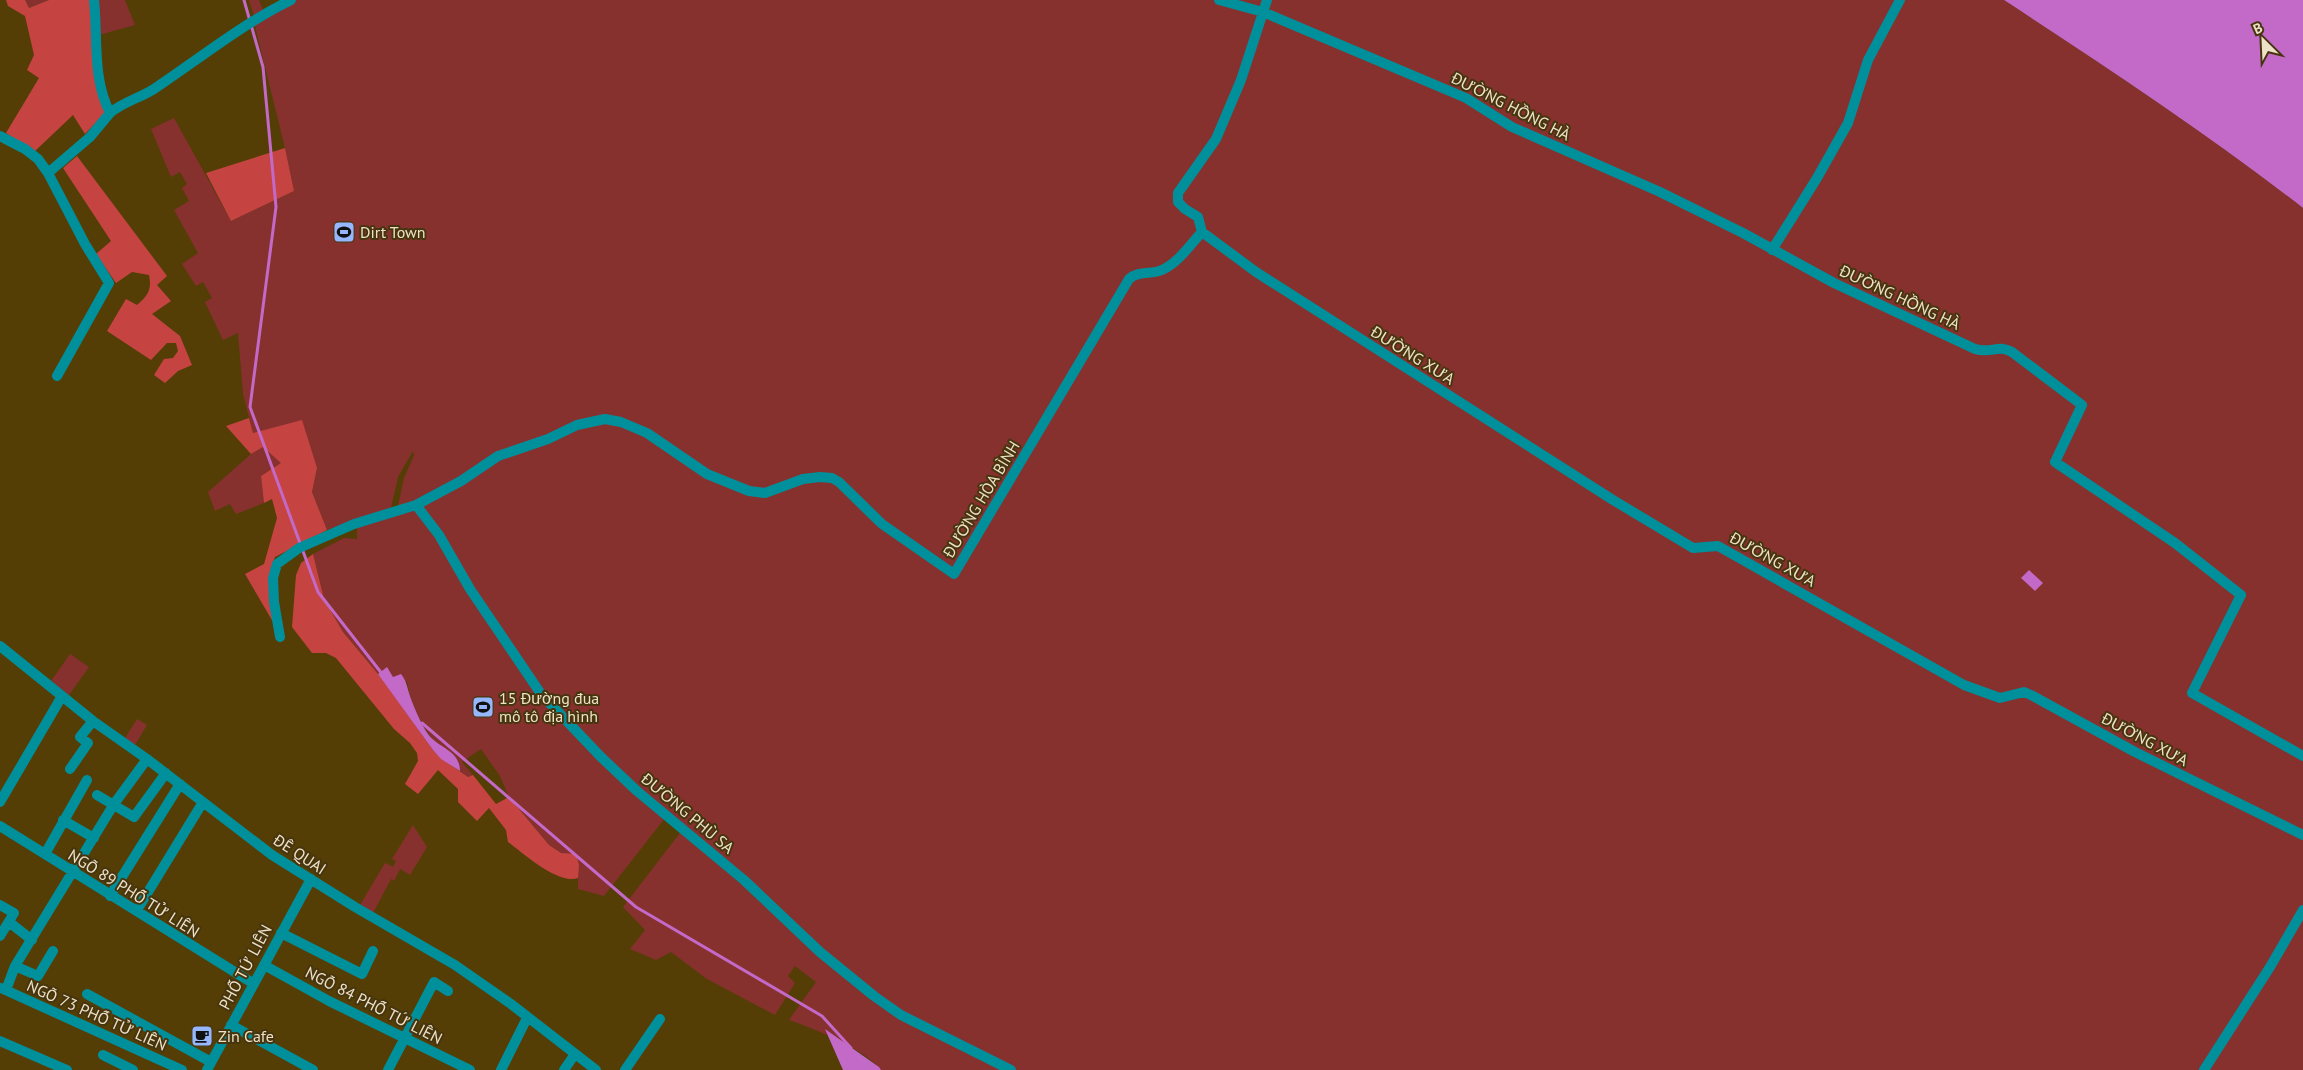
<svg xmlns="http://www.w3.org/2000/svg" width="2303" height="1070" viewBox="0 0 2303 1070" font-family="'PT Sans',sans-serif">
<rect width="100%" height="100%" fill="#543e06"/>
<path fill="#86312e" d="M25,0H49L29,8Z
M98,0H125L135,25L99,35Z
M249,0H259L264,12L254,16Z
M295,0H2004C2106,67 2207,133 2303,208V1070H881C865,1049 815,1029 789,1020L816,982L795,966L788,976L795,983L775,1015L707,979L671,952L656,960L630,949L645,930L623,907L680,833L665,818L604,896L578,889V878L561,853L549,845L509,797L500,776L481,749L462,762L473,775L468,777L460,771C460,750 437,748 428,733C418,718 410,699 407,682L393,677L387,668L378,674L343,632L324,599L313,554L344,538L357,539V527L398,506L404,478L414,455L413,451L398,477L391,508L327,530L312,492L317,468L253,433L243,394L238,333L223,340L205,302L212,298L203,282L196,286L182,264L198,253L174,210L189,201L182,188L187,184L180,172L171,177L151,129L174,118L231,221L294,191L285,148L254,22Z
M263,447L282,463L261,476L264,503L236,514L230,504L215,511L208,492L251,454Z
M70,654L89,667L69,695L51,681Z
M137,719L147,725L135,745L125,738Z
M413,825L427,847L410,875L400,869L394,881L391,879L373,913L360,905L385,863L393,867L396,861L392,859Z"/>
<path fill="#c54441" d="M6,0H25L29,8L49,0H91L106,112L85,134L73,115L34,152L6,133L39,78L27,70L34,55L25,16L8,6Z
M285,148L294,191L231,221L206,173Z
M77,156L167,276L157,285L171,301L152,314L180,336L192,365L178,371L165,383L154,375L164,359L173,358L178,351L176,343H167L151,360L107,331L126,299L137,305C148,295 152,290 149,275L132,272L116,283L96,254L111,241L63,168Z
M249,418L253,433L302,420L317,468L312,492L327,530L275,557L270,572L276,627L245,574L264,564L277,518L272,499L264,503L261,476L281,463L263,447L251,454L226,426Z
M313,554L324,599L343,632L383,680L433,750C443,761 456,768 468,777L473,775L496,804L509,797L549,845L561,853L576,854L579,865L578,878C558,885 523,853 508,842L506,830L489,808L477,821L458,802V789L438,770L418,794L405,784L418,761L417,753L410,743L394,729L336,658L326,653H312L292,627L296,575L301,563Z"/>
<path fill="#c369c8" d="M2004,0H2303V208C2207,133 2106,67 2004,0Z
M2029,570L2043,583L2035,591L2021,578Z
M387,667L393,677L401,674C407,682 407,687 410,696C414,707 421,724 428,734C438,748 460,750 460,771L441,759L433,750L378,674Z
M825,1029L879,1067L881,1070H843Z"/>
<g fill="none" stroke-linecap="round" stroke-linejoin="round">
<path stroke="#c369c8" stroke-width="3" d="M244,0L263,67L276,207L250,407L318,592L383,675
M422,723L636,907L822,1016L851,1048"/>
<path stroke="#00909c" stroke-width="10" d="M1219,0L1263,12L1466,98L1512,127L1660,192L1743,233L1834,283L1975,349C1992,354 1997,344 2012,352L2082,405L2055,462L2175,543L2241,595L2192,693L2303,756
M110,113C123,102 140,98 154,89C199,59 242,24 291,0
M0,136L25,149L38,159L48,173L85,244L109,283L57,376
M48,173L90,137L110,113C92,78 98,38 94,0
M1202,232L1256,272L1613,500L1693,548L1718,546L1964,685L2000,698L2024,692L2031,695L2135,752L2303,835
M1772,250L1817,178L1848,123L1868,60L1900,0
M416,505L439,535L470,589L541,694L601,757L637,791L744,880L820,952L874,996L901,1015L1011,1070
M280,637L274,602L273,578L277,564L299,548L354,524L416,505L461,481L498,456L548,439L577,425L605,419L621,422L647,433L707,474L749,491L765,493L803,479L820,477L832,478L839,482L882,524L954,574L1129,279C1139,270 1151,275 1162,270C1178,263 1190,245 1202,232L1198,217L1185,209L1178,202V193L1216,139L1241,80L1267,0
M0,646L93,721L147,759L272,855L355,907L455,965L511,1004L596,1070
M70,769L88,743L80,737L93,721
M97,795L134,817L166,773
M0,802L62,696
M63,820L94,838
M0,826L254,984
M45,854L87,780
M110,896L180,784
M0,905L14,913L0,936
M137,910L203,802
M9,922L32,940
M281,933L362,974L373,951
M264,965L329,1001L470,1070
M15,966L38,976L53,951
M1,988L182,1070
M6,990L15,966L114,804L147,759
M87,994L211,1062
M231,1025L313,1070
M0,1041L67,1070
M103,1055L133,1070
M207,1070L311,879
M388,1070L434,982L448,991
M501,1070L527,1018
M564,1070L575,1054
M625,1070L660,1019
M2204,1070L2270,967L2303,910"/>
</g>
<defs>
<g id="stadium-square" transform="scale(1.125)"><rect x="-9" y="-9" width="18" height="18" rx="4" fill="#96b6fd" stroke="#46350e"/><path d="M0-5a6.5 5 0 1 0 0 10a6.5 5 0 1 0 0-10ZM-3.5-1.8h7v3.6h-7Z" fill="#111"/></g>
<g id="cafe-square" transform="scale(1.125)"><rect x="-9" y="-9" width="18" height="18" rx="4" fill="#96b6fd" stroke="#46350e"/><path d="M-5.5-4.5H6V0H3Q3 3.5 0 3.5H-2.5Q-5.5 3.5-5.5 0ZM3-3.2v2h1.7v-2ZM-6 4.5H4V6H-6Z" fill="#111"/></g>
</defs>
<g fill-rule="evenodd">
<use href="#stadium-square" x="344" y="232"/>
<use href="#stadium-square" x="483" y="707"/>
<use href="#cafe-square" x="202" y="1036"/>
</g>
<g text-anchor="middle" stroke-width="4" stroke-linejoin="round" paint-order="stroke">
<g font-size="16" fill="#eee1c7" stroke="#46350e">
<text transform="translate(1511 106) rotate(27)" y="6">ĐƯỜNG HỒNG HÀ</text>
<text transform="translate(1900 297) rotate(25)" y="6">ĐƯỜNG HỒNG HÀ</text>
<text transform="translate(1413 355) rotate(32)" y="6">ĐƯỜNG XƯA</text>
<text transform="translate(981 499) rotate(-59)" y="6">ĐƯỜNG HÒA BÌNH</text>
<text transform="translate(1773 559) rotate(29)" y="6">ĐƯỜNG XƯA</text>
<text transform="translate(2145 739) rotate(28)" y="6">ĐƯỜNG XƯA</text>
<text transform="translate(688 813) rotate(40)" y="6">ĐƯỜNG PHÙ SA</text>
<text transform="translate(300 854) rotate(33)" y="6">ĐÊ QUAI</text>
<text transform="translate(134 893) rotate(32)" y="6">NGÕ 89 PHỐ TỬ LIÊN</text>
<text transform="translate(245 967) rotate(-62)" y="6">PHỐ TỨ LIÊN</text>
<text transform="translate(374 1005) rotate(27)" y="6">NGÕ 84 PHỐ TỨ LIÊN</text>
<text transform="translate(97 1015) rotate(24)" y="6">NGÕ 73 PHỐ TỬ LIÊN</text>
</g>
<g font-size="16" fill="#eee1c7" stroke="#46350e" text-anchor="start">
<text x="360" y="238">Dirt Town</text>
<text x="499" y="704">15 Đường đua<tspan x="499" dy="18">mô tô địa hình</tspan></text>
<text x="218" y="1042">Zin Cafe</text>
</g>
</g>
<g transform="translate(2263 40) rotate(336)" stroke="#46350e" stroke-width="4" paint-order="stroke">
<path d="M0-4L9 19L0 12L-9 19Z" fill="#eee1c7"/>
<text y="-8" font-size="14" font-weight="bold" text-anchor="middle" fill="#eee1c7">B</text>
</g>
</svg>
